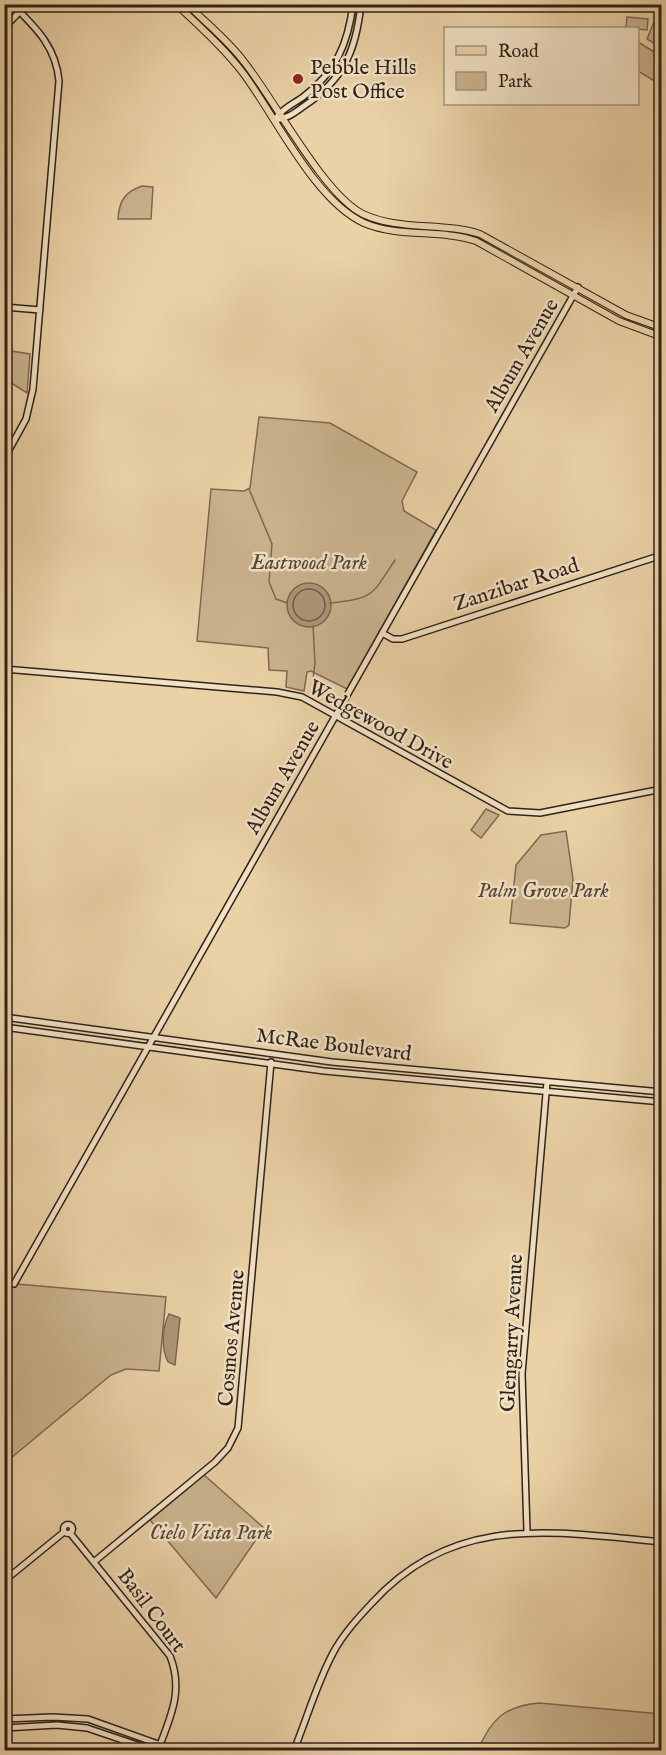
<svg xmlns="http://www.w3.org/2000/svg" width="666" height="1755" viewBox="0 0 666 1755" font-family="'IM FELL English',serif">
<rect width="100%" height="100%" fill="#ead1a6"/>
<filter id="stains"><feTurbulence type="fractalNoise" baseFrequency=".00333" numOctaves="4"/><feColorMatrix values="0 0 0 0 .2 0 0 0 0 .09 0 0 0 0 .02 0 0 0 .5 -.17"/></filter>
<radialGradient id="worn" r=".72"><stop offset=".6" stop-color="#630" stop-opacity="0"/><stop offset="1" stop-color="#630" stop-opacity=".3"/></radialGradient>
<path fill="#cab38e" stroke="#7d6a54" stroke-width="1.5" d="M661,13V48L647,39L654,22Z
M627,17L648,19L647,30L626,28Z
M638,42L661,56V85L638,71Z
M142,186L153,187L151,219H118C119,201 125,192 142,186Z
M5,350L30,354L27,393L5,379Z
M259,417L330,423L417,472L402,501L404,511L436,530L347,689L311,671L307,672L304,691L286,687L287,671L269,670L268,648L197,641L211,489L244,491L250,488Z
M486,809L499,815L481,838L471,830Z
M566,831L573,879L569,925L565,928L510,923L516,865L541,835Z
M5,1283L166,1297L159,1371L126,1369L111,1375L5,1463Z
M203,1474L264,1528L216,1598L150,1520Z
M539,1703L661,1714V1750H588L556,1746L540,1750H478C491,1719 505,1706 539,1703Z"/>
<path fill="#ab9676" stroke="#7a6851" stroke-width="1.5" d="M287 605a22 22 0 1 1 44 0a22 22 0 1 1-44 0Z
M169,1314L180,1318L175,1365L168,1362C161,1348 162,1328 169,1314Z"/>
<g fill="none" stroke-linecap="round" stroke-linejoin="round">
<path stroke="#6e5c48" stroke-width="1.5" d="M293 605a16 16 0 1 1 32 0a16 16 0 1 1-32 0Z"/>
<path stroke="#7a6851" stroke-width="1.5" d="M249,489L272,544L269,582L276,599L287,603
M330,603C375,598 371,596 395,560
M311,694L315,663L313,626"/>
<g stroke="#302219" stroke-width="8">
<path id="secondary" d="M4,28L27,4
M277,117C283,108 295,103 303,97C336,72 348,44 353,4
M275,120C287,119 294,113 304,106C344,79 356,51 361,4
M4,307L40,310
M4,459L26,419L33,389L59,81C56,46 35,27 12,4
M382,633L393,639H402L662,555
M4,669L277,692L302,697L508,811L540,813L662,789
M4,1017L332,1062L662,1092
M4,1027L324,1071L662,1102
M14,1284L578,287
M63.5 1529a4.5 4.5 0 1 1 9 0a4.5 4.5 0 1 1-9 0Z
M527,1531L522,1374L547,1082
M70,1533L170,1656C184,1691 170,1718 158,1750
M95,1561L215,1462L228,1448L238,1428L271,1062
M4,1581L64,1532
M4,1719L53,1717L88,1719L175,1750
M4,1728L57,1725L87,1728L152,1750
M294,1750C307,1718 317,1683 333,1653C343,1634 358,1618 372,1603C455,1512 553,1532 662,1542"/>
</g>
<g stroke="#302219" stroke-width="8">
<path id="primary" d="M176,4C199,26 223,47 243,73C276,117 315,201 364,223C399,238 440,229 476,241L619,321L662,337
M187,4C207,24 229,41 245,63C275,101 324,195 363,214C399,231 443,222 480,234L626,315L662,328"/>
</g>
<use href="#secondary" stroke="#f1e1c5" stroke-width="5"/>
<use href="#primary" stroke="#ead1a6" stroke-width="6"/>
</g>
<circle fill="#8f2418" stroke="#f1e1c5" stroke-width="2" cx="298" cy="79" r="6"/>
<g text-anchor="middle" stroke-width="5" stroke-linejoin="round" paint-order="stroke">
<g font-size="21" fill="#302219" stroke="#f1e1c5" text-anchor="start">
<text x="310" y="74">Pebble Hills<tspan x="310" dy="24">Post Office</tspan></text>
</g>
<g font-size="21" fill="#302219" stroke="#f1e1c5">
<text transform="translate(521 355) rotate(-60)" y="7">Album Avenue</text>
<text transform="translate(516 584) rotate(-18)" y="7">Zanzibar Road</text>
<text transform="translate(381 724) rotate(29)" y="7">Wedgewood Drive</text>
<text transform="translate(282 777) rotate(-60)" y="7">Album Avenue</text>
<text transform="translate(334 1044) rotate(7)" y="7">McRae Boulevard</text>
<text transform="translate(511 1333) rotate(-87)" y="7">Glengarry Avenue</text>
<text transform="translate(231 1338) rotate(-85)" y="7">Cosmos Avenue</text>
<text transform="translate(152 1610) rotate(53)" y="7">Basil Court</text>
</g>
<g font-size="21" font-style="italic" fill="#564636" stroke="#f1e1c5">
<text x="309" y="569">Eastwood Park</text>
<text x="543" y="897">Palm Grove Park</text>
<text x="211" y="1539">Cielo Vista Park</text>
</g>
</g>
<rect width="666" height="1755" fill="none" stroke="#ead1a6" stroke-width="24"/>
<rect x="6" y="6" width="654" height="1743" fill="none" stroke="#302219" stroke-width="3"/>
<rect x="12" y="12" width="642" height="1731" fill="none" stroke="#302219" stroke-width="1.5"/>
<rect x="444" y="27" width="195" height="78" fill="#f1e1c5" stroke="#a49580" stroke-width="1.5"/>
<rect x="456" y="46" width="30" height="9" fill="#ead1a6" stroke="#a49580" stroke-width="1.5"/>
<text x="498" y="57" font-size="18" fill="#302219">Road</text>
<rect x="456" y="72" width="30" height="18" fill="#cab38e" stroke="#a49580" stroke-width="1.5"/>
<text x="498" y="87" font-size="18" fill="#302219">Park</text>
<rect width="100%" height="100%" filter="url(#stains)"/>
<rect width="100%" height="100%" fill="url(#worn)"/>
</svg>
